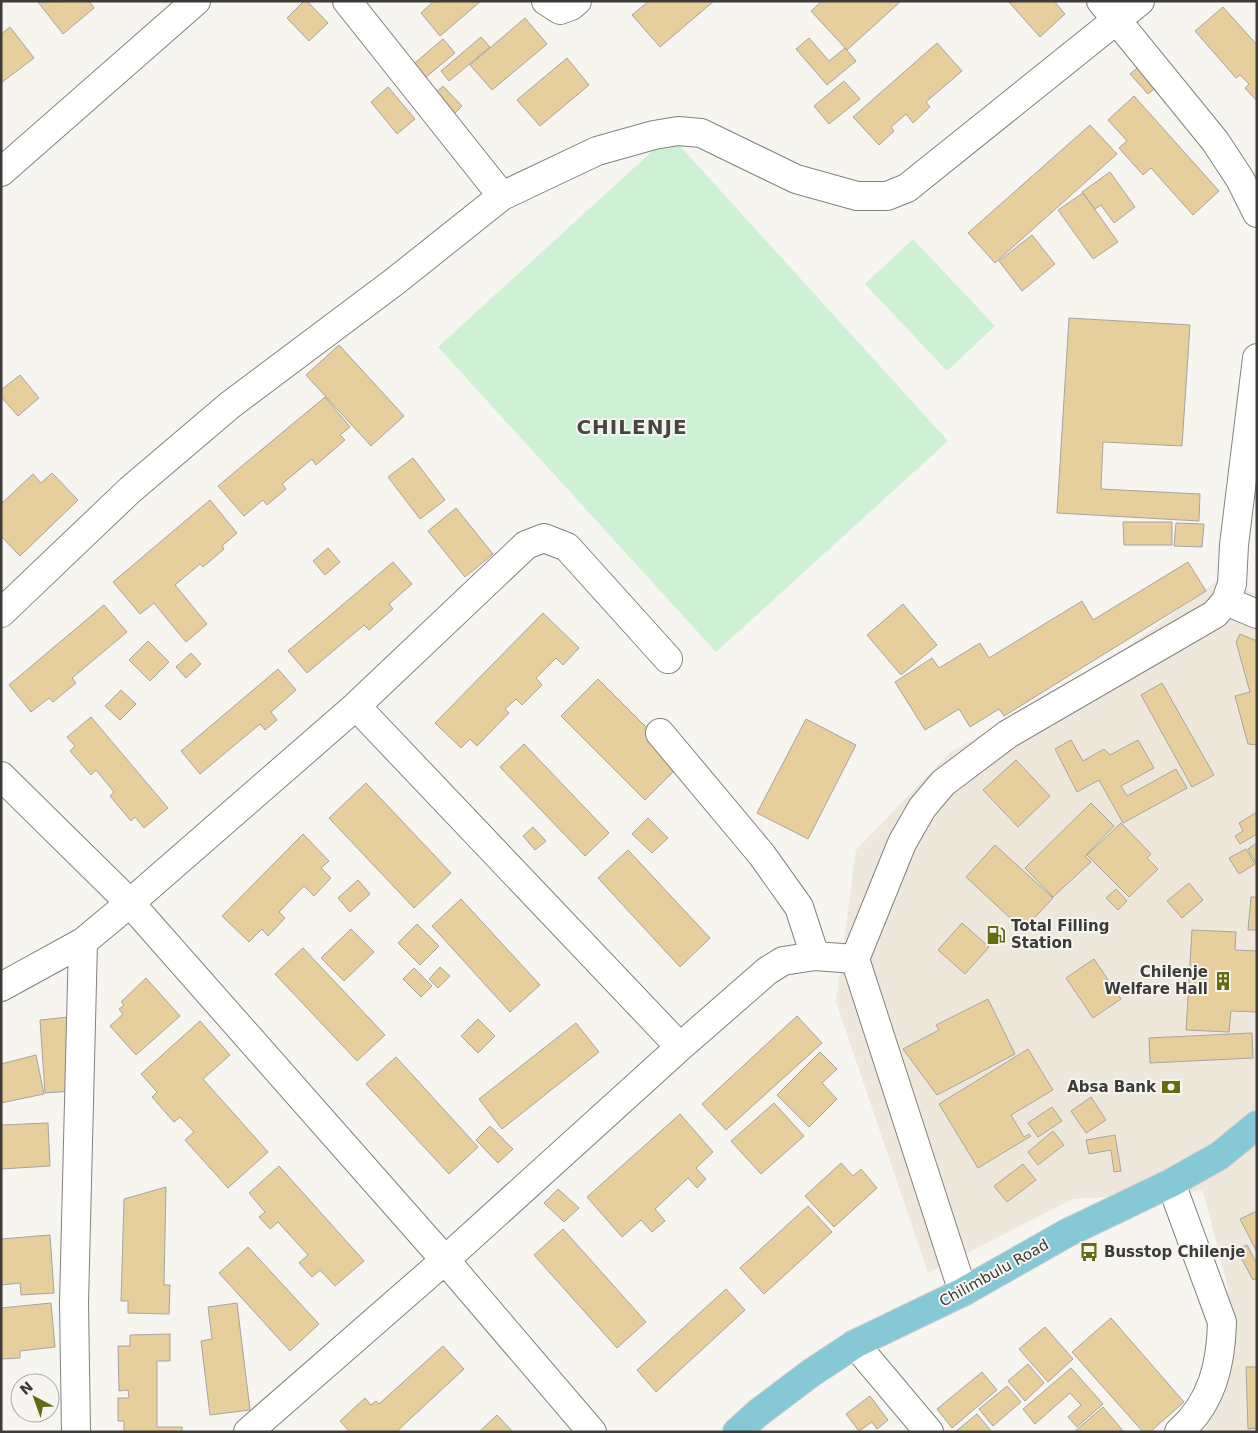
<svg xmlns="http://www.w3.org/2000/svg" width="1258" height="1433" viewBox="0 0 1258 1433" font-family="'DejaVu Sans',sans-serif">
<rect width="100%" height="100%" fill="#f7f5f0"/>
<path fill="#eee8dc" d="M1217,581L1257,594V1432H1206L1228,1288L1203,1191L1073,1199L928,1273L836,1002L856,850L949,753L1104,664Z"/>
<path fill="#cef0d5" d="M670,135L948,441L716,652L438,347Z
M913,239L995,326L947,371L865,284Z"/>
<path fill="#e6ce9d" stroke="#a7a5a0" d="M89,1L94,8L63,34L38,2Z
M304,1H307L328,23L309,41L287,18Z
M434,1H481L440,36L421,13Z
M649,1H714L660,47L632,15Z
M822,1H899L900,2L847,50L811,11Z
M1008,1H1054L1065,14L1040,37Z
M1223,7L1257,45V101L1245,88L1249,84L1240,75L1236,78L1195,31Z
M525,18L547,44L492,90L470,65Z
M10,27L34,58L1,83V34Z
M481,37L490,47L449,81L441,71Z
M809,38L829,61L845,48L856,61L827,85L796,49Z
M443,39L455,53L420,82L409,68Z
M937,43L962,71L926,102L930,107L913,123L906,114L891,127L894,131L879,145L853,117Z
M567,58L589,85L540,126L517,100Z
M1143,63L1161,83L1148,94L1130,74Z
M844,81L860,99L829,124L814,106Z
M443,86L462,106L451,117L432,96Z
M388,87L415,119L397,134L371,102Z
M1134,96L1219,191L1193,215L1151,168L1143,175L1119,148L1127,141L1108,120Z
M1090,125L1117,154L995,263L968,233Z
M1110,172L1135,207L1114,223L1101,205L1095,209L1082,192Z
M1083,193L1118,242L1093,259L1058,210Z
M1032,235L1055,264L1022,291L999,261Z
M1069,318L1190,325L1182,446L1103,442L1101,489L1200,494L1199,521L1057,513Z
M339,345L404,416L371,446L306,375Z
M20,375L39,398L18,416L1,397V390Z
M325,397L350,427L340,435L345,440L316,465L312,459L282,484L286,489L267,505L263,500L244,516L218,486Z
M413,458L445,500L420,519L388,477Z
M52,473L78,500L20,556L1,536V504L33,474L41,483Z
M210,500L237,533L222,546L224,549L203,567L200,564L175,585L207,624L186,642L154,603L140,614L113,582Z
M456,508L493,554L465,577L428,531Z
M1123,522H1172V545H1124Z
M1176,523L1204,524L1202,547L1174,546Z
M328,548L340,562L325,575L313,561Z
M393,562L412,584L389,604L393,609L369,630L364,625L307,673L288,651Z
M1188,562L1206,591L1004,716L999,709L970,727L959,709L925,730L895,682L932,658L939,668L980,643L989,658L1082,601L1093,620Z
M903,604L937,645L901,675L867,635Z
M104,605L127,632L72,678L76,683L53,702L49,698L31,712L9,685Z
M543,613L579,648L563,665L556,658L536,678L542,685L522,705L516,699L505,709L509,713L477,746L470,739L461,748L435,723Z
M1240,634L1257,641V745L1248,744L1235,696L1250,692L1236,642Z
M148,641L169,662L150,681L129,660Z
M191,653L201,664L186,678L176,667Z
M278,669L296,690L271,712L277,720L265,730L260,724L200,774L181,751Z
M598,679L682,763L645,800L561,716Z
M1162,683L1214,775L1192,787L1141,695Z
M121,690L136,704L120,720L105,706Z
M91,717L168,808L144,828L135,817L131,821L110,796L114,792L96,770L91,775L70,751L75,746L67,737Z
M806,719L856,745L808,839L757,813Z
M1071,740L1083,761L1104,749L1110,755L1138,740L1154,768L1121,786L1127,796L1176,769L1187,788L1123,823L1099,780L1077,792L1055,749Z
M524,744L609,833L585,856L500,767Z
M1016,760L1050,796L1018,827L983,790Z
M366,783L451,873L414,908L329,818Z
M1091,803L1114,826L1085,856L1091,862L1053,897L1025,868Z
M1257,812V834L1240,844L1235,836L1243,831L1239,823Z
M648,818L668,838L652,853L632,834Z
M1121,823L1151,854L1147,858L1158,869L1129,897L1087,855Z
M533,827L546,841L535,850L523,836Z
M303,834L329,861L321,868L331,878L314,896L304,886L279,912L285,918L268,936L262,929L249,942L222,916Z
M1257,843V863H1256L1248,849Z
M995,845L1053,898L1023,930L966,877Z
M1246,849L1255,864L1239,874L1229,858Z
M628,850L710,938L680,967L598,878Z
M358,880L370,894L350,912L338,898Z
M1189,883L1203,900L1182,918L1167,901Z
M1116,889L1127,901L1118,910L1106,898Z
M1251,897H1257V930H1248Z
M461,899L540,985L510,1012L432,926Z
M962,923L989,947L965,974L938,950Z
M417,924L439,946L420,965L398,943Z
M351,929L374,952L344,981L321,958Z
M1192,930L1236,932L1235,950L1257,951V1012L1231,1011L1229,1032L1186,1030Z
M303,948L385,1035L357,1061L275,974Z
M1094,959L1121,999L1093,1018L1066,978Z
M440,967L450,976L438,988L429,979Z
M414,968L432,986L421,997L403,979Z
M146,978L180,1016L136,1055L110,1026L123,1014L119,1009L124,1005L121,1002Z
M988,999L1015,1054L937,1095L903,1049L939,1030L936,1025Z
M797,1016L822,1043L726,1130L702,1104Z
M68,1017L73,1091L45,1093L40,1020Z
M478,1019L495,1036L478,1053L461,1036Z
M200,1021L230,1055L203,1079L268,1152L228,1188L185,1140L194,1132L180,1117L174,1122L152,1097L157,1092L141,1074Z
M576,1023L599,1052L502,1129L479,1099Z
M1252,1033L1253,1058L1150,1063L1149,1038Z
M1028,1049L1053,1090L1011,1115L1024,1137L1029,1134L1031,1136L978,1168L939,1104Z
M820,1052L837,1069L822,1083L837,1099L809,1127L777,1095Z
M36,1055L44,1094L1,1103V1064Z
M396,1057L478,1147L449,1174L366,1084Z
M1091,1097L1106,1120L1086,1133L1071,1111Z
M774,1103L804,1136L761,1174L731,1141Z
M1052,1107L1062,1121L1038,1137L1028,1123Z
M680,1114L713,1152L696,1168L706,1179L697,1188L688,1178L655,1209L665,1221L652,1232L641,1220L622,1237L587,1197Z
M48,1123L50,1166L1,1169V1125Z
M490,1126L513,1149L498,1163L476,1140Z
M1053,1131L1064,1145L1038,1165L1028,1152Z
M1115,1135L1121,1171L1114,1172L1111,1150L1089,1154L1086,1140Z
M841,1163L853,1176L861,1169L877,1188L834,1227L805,1196Z
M1023,1164L1036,1180L1007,1202L994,1186Z
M279,1166L364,1261L335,1286L320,1270L312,1277L299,1263L308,1255L278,1222L270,1229L259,1217L265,1212L249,1193Z
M166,1187L164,1285H170L169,1314L128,1313V1301H121L124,1199Z
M558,1189L579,1208L564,1222L544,1203Z
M808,1206L832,1232L764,1294L740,1268Z
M1257,1211V1252L1240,1219Z
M563,1229L646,1322L617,1348L534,1255Z
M50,1235L54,1293L21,1295L20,1283L1,1285V1239Z
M1247,1245L1257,1264V1278L1253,1280L1237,1250Z
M248,1247L319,1324L290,1351L219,1273Z
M726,1289L745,1310L656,1392L637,1370Z
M51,1303L55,1347L20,1351V1358L1,1359V1308Z
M237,1303L250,1410L210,1415L201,1341L212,1339L208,1307Z
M1111,1318L1184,1402L1150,1432H1143L1072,1352Z
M1045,1327L1073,1359L1048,1382L1019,1349Z
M170,1334V1361H157V1427H182V1432H124V1421H118V1398H129L128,1390L119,1391L118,1346H130V1335Z
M443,1346L464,1369L396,1432H350L340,1421L365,1398L371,1405L376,1401L379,1404Z
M1028,1364L1044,1383L1025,1401L1008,1381Z
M1246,1367H1257V1428L1248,1429Z
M1071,1368L1103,1404L1077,1427L1068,1417L1081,1405L1070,1393L1035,1424L1023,1409Z
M982,1372L997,1390L952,1428L937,1409Z
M1007,1386L1021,1402L993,1426L979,1409Z
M870,1396L888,1420L877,1429L872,1422L859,1431L846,1414Z
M1103,1407L1124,1432H1074Z
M977,1414L992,1432H955Z
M497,1415L513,1432H479Z"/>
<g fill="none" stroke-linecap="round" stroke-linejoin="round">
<g stroke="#84827d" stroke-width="30">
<path id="minor" d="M347,1L502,196
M546,1L560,10L571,6L577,1
M1101,1L1215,141L1240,179L1257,213
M1,172L196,1
M1226,601L1257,614
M1,613L130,490L230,405L394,282L502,196L597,151L654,135L678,131L701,133L796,179L857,196H887L907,188L1140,1
M356,706L680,1047
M660,733L762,855L799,907L815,956
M1,776L130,903L445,1260L592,1432
M1,987L83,942
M1171,1183L1222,1322C1221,1365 1212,1403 1179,1432
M963,1292L855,959L902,843L922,808L943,783L1008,734L1215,614L1226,601L1232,584L1234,545L1257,358
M855,1344L929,1432
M76,1432L74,1303L83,942L130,903L356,706L526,545L544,538L567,547L668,659
M248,1432L445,1260L680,1047L767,971L783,961L815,956L855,959"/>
</g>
<g stroke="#d0d0cf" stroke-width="30">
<path id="major" d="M737,1432L758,1413L811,1373L855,1344L963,1292L1067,1233L1171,1183L1219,1156L1257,1125"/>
</g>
<use href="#minor" stroke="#fff" stroke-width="28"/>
<use href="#major" stroke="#86c8d5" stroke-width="28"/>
</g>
<defs>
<g id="fuel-bare" transform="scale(1.5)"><path d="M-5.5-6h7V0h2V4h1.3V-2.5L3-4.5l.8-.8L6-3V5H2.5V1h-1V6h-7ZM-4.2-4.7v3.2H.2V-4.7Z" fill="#626c12" stroke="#f7f5f0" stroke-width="2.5" paint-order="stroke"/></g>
<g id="building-bare" transform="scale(1.5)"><path d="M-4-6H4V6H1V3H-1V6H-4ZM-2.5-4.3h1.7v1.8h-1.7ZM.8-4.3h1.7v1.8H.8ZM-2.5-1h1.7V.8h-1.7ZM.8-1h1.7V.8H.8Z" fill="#626c12" stroke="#f7f5f0" stroke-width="2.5" paint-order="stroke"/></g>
<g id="bank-bare" transform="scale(1.5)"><path d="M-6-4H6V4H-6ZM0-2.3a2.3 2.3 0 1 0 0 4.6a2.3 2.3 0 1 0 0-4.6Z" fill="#626c12" stroke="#f7f5f0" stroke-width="2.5" paint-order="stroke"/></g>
<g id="bus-bare" transform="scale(1.5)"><path d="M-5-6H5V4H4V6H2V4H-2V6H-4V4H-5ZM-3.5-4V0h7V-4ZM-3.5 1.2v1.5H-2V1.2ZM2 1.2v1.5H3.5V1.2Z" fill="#626c12" stroke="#f7f5f0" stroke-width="2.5" paint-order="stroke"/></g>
</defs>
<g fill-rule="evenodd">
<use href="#fuel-bare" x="996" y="935"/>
<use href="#building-bare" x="1223" y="981"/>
<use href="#bank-bare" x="1171" y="1087"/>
<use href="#bus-bare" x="1089" y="1252"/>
</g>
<g text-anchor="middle" stroke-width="4" stroke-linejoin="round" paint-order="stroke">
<g font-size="15" font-weight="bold" fill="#3c3b39" stroke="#f7f5f0" text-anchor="start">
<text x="1011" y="931">Total Filling<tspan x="1011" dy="17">Station</tspan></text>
<text x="1208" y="977" text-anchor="end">Chilenje<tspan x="1208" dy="17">Welfare Hall</tspan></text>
<text x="1156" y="1092" text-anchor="end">Absa Bank</text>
<text x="1104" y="1257">Busstop Chilenje</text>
</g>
<g font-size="15" fill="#3c3b39" stroke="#f7f5f0">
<text transform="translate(994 1273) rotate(-29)" y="5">Chilimbulu Road</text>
</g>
<g font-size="20" font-weight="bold" letter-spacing="1" fill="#474541" stroke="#f7f5f0">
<text x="632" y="434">CHILENJE</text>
</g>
</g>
<rect width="1258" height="1433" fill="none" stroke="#3c3b39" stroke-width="5"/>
<g transform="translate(35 1398) rotate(319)"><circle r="24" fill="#f7f5f0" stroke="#acaba7"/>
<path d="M0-4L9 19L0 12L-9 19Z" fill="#626c12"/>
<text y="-8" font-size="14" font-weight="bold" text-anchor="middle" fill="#3c3b39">N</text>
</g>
</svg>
